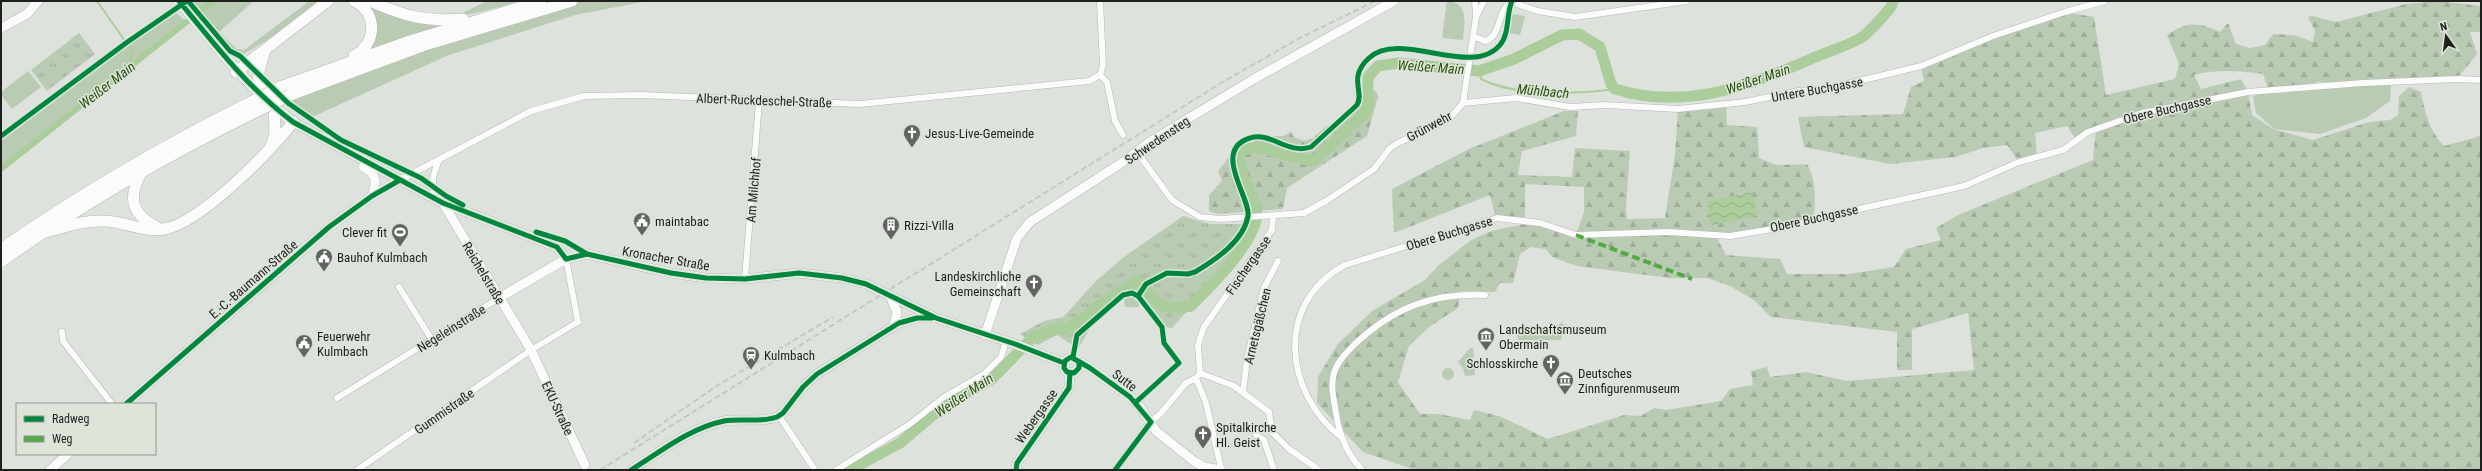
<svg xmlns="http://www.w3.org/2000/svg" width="2482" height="471" viewBox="0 0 2482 471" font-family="'Roboto Condensed',sans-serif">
<defs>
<pattern id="forest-firs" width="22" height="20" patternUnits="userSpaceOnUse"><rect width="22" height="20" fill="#bacbb3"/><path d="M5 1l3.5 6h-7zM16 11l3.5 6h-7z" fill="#9fae9a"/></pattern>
<pattern id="park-tufts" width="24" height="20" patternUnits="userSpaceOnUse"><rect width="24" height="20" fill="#bacbb3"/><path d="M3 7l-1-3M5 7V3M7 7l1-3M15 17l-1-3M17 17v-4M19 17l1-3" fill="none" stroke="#9fae9a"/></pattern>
<pattern id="water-waves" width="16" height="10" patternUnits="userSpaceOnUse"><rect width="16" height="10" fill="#abcc9b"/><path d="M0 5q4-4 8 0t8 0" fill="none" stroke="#93af85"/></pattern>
</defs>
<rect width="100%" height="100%" fill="#dee2dd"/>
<path fill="#bacbb3" d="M190,1H254L219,32L237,49L244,50L308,2L319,1L266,41L242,55L234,51L216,34Z
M363,1H365L451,24L368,53L370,46Z
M377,1H384L397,7L421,14L443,15L462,13L487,1H521C461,17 437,28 377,1Z
M582,1H648L575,15L449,55L312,117L290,102L301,97V95L401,57Z
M1447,1C1470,3 1464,23 1463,40L1442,38Z
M174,11L187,22L1,168V134L123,41Z
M1512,14L1525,16L1520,35L1508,33Z
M28,71L41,87L12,109L1,95V92Z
M2391,83L2390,101L2366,118L2320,134L2274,129L2256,113L2253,96L2269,91Z
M1131,297L1139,303V307H1125L1124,299Z
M1561,323L1565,325L1561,340H1518L1516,329L1558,325Z
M1470,348H1473L1475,375L1465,376L1463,368L1458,362Z
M1442 374a6 6 0 1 1 12 0a6 6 0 1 1-12 0Z"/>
<path fill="url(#forest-firs)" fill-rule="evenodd" d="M2438,1L2481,6V32H2470L2477,54L2457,79L2391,83L2318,82L2269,91L2263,74C2240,71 2216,69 2194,75L2201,89L2241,79L2248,92L2252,115L2273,129L2313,140L2369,122L2390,120L2398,115L2399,96L2409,87L2421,92C2425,113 2429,130 2444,146L2481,136V470H1415L1363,452L1317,403L1318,377L1337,345L1372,311L1425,280L1439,265L1471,240L1491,231L1529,223L1575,237L1584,212V187L1525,184V217L1495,216L1490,195L1394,233L1392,189L1469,149L1564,111H1578L1576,136L1522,151L1518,175L1572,177L1575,148L1630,151L1626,206L1627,219L1665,218L1675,155L1678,109L1726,105L1727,125L1757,127L1759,158L1776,165L1807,164C1817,182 1815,200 1814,219L1716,236L1726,255L1780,259L1787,274H1849L1894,267L1906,249L1941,240L1936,228L1958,215L2093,160L2096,129L2077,141L2067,126L2035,133L2037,157L2019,162L2007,145L1983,148L1956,157L1890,164L1804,147L1798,117L1903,114L1911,87L1924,81L1921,66L2065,12L2094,17L2106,95L2175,79L2179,64L2167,35C2188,21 2197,22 2220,32L2228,23L2236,44L2250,48L2265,45L2273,34L2294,35L2313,42L2315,31L2308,17L2312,16L2336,22L2406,4ZM1531,247L1546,249L1552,257L1577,266L1669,278H1707L1730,286L1754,300L1771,317L1897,332V370H1912V329L1968,313L1974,370L1847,381L1806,372L1770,377L1767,367L1751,371L1753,385L1730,389L1721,401L1666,410L1654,408L1641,416L1624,415L1548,439L1499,416L1474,410L1470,420L1439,414H1420L1398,382L1409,346L1429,327L1458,308L1461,291L1495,292L1500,283H1513L1520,254Z
M1354,91H1376L1378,97L1367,136L1287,188L1283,209L1217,214L1209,211V195L1222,181L1218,171L1237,147L1271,136H1283L1291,132L1294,137L1304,141L1313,138L1324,128L1346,115L1356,100Z"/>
<path fill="url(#park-tufts)" d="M79,33L95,54L47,91L31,70Z
M1183,216L1210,224H1247C1233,265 1201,296 1172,328L1165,327L1131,287L1092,325L1078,349L1057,335L1038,345L1020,334L1044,321L1063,317L1097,280L1124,257Z"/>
<path fill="url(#water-waves)" d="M1753,192L1757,216L1711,225L1707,201Z"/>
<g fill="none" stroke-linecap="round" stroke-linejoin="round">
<path stroke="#abcc9b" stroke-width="2" d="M97,1L132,51L130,69
M1479,71L1481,79C1516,97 1577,94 1615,89"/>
<path stroke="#abcc9b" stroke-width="6" d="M1,169L213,1"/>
<path stroke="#abcc9b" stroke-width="11" d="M850,470L900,443L945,405L992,379L1033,337L1054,329H1066L1085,318L1098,306L1136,281L1141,282C1157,306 1162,311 1191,306C1209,288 1264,235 1256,208C1251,187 1236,174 1241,150L1258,147L1310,161L1317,158L1363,115L1368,107V77L1378,66L1399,63L1479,71L1514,59L1562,35L1579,34L1600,47L1611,84L1615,89C1684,111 1749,86 1811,59C1827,52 1844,47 1859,39C1871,32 1882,17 1891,7L1893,1"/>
<g stroke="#b4b8b3" stroke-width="7">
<path id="street" d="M1476,17L1484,1
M1473,36L1485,41C1502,36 1496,12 1511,2L1538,11L1575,17L1687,1
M1100,75L1107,82L1115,121L1123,135
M1463,103L1516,98L1570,107L1605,105L1678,109L1745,102L1799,91L1826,89L1921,66L1993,36L2065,12L2105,1
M1137,152L1172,200L1200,217L1221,219L1304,213L1326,201L1374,169L1390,148L1398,143L1450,118L1463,103L1476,17L1475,1
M400,180L531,111L584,96L641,95L860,104L1089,81L1100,75L1103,65L1100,1
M435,197C431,183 433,174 439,160
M745,279L759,101
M399,287L432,340
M62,332L63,341L112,404
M1200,373L1198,345L1204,327L1272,230L1273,217
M1200,373L1234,386L1269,412L1272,432L1289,449L1319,470
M1196,378L1206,403L1221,468
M1243,392L1247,359L1264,288L1278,261
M337,398L499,298
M779,416L815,470
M1256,435L1264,440L1274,470
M1342,438C1284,393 1274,303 1345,265L1497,218L1540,223L1576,235L1668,232L1730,236L1790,226L1827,216L1964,186L2019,162L2063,150L2088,132L2142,113L2248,92L2363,83L2457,79L2481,80
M357,470L531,350L578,322L566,259
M836,470L910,424L944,397L984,374L1001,357L1006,341
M1115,470L1146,427L1161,413L1186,383L1196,378L1200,373
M1362,470C1347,454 1339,434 1336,413C1334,400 1330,386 1334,373C1337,362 1347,352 1355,344C1393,308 1434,292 1485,295"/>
</g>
<g stroke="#b4b8b3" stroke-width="10">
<path id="secondary" d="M1,28L27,14L38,1
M293,122L443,203L531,350L585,465
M363,167C377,174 377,182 372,196
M443,203L557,247L566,259
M499,298L566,259L587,254L671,273L706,278L745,279L799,273L842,278L866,284L936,318L1015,344L1064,363
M891,298L897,312L894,326
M985,335L1017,238L1030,222L1123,162L1151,141L1254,79L1394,1
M1079,362V368L1074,373L1067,372L1064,368L1065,361L1071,357L1090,368L1130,397L1140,407L1156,431L1195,462L1204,467L1221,470
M126,404L329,227L372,196L400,180
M50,470L68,454
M631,470C660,452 690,428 724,421C742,418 760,423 777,417L783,413L803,387L817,374L899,323L917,318H933
M1016,470L1017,463L1069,388L1070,373"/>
</g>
<g stroke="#b4b8b3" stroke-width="11">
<path id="primary" d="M179,1C215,45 248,88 293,122"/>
</g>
<g stroke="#b4b8b3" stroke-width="12">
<path id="highway" d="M354,1C378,12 377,44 354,56
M370,1C404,16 425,22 463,19
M236,72L328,1
M280,87L410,41L541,1
M290,95L422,46L572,1
M264,98L258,75L265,50
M271,146L275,134L274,107
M142,171C128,196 130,214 157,227
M42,233C62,228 83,220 104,221C124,221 144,233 164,229C199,224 271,151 293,122
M1,249C79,195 159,148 243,106
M1,262C80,205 164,157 251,114"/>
</g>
<use href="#street" stroke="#fafbfa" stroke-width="6"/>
<use href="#secondary" stroke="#fafbfa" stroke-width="9"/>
<use href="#primary" stroke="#fafbfa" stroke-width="10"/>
<use href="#highway" stroke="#fafbfa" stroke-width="11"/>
<path stroke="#c6c7c6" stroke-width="2" stroke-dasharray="6 3" stroke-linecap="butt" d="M634,443L715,387L833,317
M600,470L1221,83L1298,39L1375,1"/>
<g stroke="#b4b8b3" stroke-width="12" stroke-linecap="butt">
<path id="highway-bridge" d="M243,106L280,87
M251,114L290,95"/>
</g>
<use href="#highway-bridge" stroke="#fafbfa" stroke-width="11"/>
<path stroke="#52aa43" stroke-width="4" stroke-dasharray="8 4" stroke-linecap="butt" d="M1576,235L1692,279"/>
<g stroke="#dde5da" stroke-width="8">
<path id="cycleway" d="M179,1C215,45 248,88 293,122L443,203L557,247L566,259L587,254L671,273L706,278L745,279L799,273L842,278L866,284L936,318L1015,344L1064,363
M188,1L230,51L240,56L288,103L341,140L421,178L446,196L463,205
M1,136L126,43L187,1
M536,232L565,241L587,254
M1138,296L1146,284L1167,273L1188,274L1195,272C1215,260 1244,241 1248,216C1251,198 1211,150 1250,138C1270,131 1288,155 1311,147L1357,105C1365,92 1347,78 1369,58C1400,29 1472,79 1500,45C1510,33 1506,14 1512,1
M1073,357L1077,335L1123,295L1132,293L1138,296L1162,327L1164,343L1179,363L1136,402
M1079,362V368L1074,373L1067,372L1064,368L1065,361L1071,357L1090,368L1130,397L1151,422L1115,470
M126,404L329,227L372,196L400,180
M631,470C660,452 690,428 724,421C742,418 760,423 777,417L783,413L803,387L817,374L899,323L917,318H932
M1016,470L1017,463L1069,388L1070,373"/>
</g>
<use href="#cycleway" stroke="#00873e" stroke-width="5"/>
</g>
<defs>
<g id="church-pin" transform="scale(0.9)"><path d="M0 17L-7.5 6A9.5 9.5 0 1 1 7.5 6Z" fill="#616460" stroke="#dde5da"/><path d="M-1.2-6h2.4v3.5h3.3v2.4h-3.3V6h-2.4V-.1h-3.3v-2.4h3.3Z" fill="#fff"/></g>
<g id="civic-pin" transform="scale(0.9)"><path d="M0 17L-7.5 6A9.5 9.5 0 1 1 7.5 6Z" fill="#616460" stroke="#dde5da"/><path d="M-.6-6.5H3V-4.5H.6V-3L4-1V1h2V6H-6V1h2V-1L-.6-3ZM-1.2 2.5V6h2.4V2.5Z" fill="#fff"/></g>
<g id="building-pin" transform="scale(0.9)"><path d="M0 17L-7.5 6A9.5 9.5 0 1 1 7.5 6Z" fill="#616460" stroke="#dde5da"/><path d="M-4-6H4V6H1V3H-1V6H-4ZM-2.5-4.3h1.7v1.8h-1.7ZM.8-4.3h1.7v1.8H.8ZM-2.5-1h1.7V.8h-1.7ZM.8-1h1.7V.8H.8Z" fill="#fff"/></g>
<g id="stadium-pin" transform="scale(0.9)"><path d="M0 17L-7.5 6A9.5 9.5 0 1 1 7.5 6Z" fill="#616460" stroke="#dde5da"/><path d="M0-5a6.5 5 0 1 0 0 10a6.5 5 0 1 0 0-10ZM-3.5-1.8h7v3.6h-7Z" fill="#fff"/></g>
<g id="museum-pin" transform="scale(0.9)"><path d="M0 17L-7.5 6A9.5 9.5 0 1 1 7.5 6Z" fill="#616460" stroke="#dde5da"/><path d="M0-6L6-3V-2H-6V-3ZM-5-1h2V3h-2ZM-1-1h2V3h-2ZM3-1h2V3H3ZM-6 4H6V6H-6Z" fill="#fff"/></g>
<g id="station-pin" transform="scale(0.9)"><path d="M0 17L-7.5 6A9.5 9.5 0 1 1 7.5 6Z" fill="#616460" stroke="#dde5da"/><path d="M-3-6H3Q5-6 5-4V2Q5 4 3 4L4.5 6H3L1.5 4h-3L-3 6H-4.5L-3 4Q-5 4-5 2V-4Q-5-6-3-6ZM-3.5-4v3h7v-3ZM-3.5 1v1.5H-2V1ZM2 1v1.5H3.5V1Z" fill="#fff"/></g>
</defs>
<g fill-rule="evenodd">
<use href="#church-pin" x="912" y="133"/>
<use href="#civic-pin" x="642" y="221"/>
<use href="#building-pin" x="891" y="225"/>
<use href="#stadium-pin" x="400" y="232"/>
<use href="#civic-pin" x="324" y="257"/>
<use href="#church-pin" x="1034" y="283"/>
<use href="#museum-pin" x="1486" y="336"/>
<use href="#civic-pin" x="304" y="343"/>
<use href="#station-pin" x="751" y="355"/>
<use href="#church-pin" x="1551" y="363"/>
<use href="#museum-pin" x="1565" y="380"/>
<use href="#church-pin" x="1203" y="434"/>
</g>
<g text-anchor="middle" stroke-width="3" stroke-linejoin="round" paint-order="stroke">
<g font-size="13" fill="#1e201d" stroke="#dde5da">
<text transform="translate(1817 89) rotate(-10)" y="5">Untere Buchgasse</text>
<text transform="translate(764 100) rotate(2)" y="5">Albert-Ruckdeschel-Straße</text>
<text transform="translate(2167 109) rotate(-13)" y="5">Obere Buchgasse</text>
<text transform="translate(1429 126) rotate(-28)" y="5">Grünwehr</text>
<text transform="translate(1157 140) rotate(-34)" y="5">Schwedensteg</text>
<text transform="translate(753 190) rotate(-85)" y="5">Am Milchhof</text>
<text transform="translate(1814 218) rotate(-12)" y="5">Obere Buchgasse</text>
<text transform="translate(1449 233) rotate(-17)" y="5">Obere Buchgasse</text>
<text transform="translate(666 258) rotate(10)" y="5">Kronacher Straße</text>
<text transform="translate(1248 265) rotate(-55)" y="5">Fischergasse</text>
<text transform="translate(484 273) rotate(59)" y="5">Reichelstraße</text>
<text transform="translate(253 279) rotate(-41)" y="5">E.-C.-Baumann-Straße</text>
<text transform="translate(1257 326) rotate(-76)" y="5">Arnetsgäßchen</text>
<text transform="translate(451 328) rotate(-32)" y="5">Negeleinstraße</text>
<text transform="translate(1125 380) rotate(37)" y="5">Sutte</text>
<text transform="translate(558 408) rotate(65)" y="5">EKU-Straße</text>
<text transform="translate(444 411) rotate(-35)" y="5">Gummistraße</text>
<text transform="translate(1036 416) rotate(-55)" y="5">Webergasse</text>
</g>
<g font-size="13" fill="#1e201d" stroke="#dde5da" text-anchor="start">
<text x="925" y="138">Jesus-Live-Gemeinde</text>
<text x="655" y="226">maintabac</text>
<text x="904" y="230">Rizzi-Villa</text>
<text x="387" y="237" text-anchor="end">Clever fit</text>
<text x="337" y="262">Bauhof Kulmbach</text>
<text x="1021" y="281" text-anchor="end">Landeskirchliche<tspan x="1021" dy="15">Gemeinschaft</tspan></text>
<text x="1499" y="334">Landschaftsmuseum<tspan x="1499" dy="15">Obermain</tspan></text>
<text x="317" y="341">Feuerwehr<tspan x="317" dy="15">Kulmbach</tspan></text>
<text x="764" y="360">Kulmbach</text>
<text x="1538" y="368" text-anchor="end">Schlosskirche</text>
<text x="1578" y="378">Deutsches<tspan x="1578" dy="15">Zinnfigurenmuseum</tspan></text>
<text x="1216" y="432">Spitalkirche<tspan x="1216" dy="15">Hl. Geist</tspan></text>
</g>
<g font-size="14" font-style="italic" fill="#29530d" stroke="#dde5da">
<text transform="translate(1431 67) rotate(4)" y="5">Weißer Main</text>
<text transform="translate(1758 79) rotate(-19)" y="5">Weißer Main</text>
<text transform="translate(107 85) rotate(-38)" y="5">Weißer Main</text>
<text transform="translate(1543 91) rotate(5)" y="5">Mühlbach</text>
<text transform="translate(964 395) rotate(-34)" y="5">Weißer Main</text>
</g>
</g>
<rect width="2482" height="471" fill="none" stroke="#1e201d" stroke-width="4"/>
<rect x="16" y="403" width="140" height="52" fill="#dde5da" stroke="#91968e"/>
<rect x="24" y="416" width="20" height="6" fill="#00873e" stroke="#91968e"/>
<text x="52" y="423" font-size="12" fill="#1e201d">Radweg</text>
<rect x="24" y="436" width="20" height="6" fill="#52aa43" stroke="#91968e"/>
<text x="52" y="443" font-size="12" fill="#1e201d">Weg</text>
<g transform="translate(2446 36) rotate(346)" stroke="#dde5da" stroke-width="3" paint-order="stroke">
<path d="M0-3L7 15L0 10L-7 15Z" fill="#1e201d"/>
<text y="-6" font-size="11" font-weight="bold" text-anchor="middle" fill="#1e201d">N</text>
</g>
</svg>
